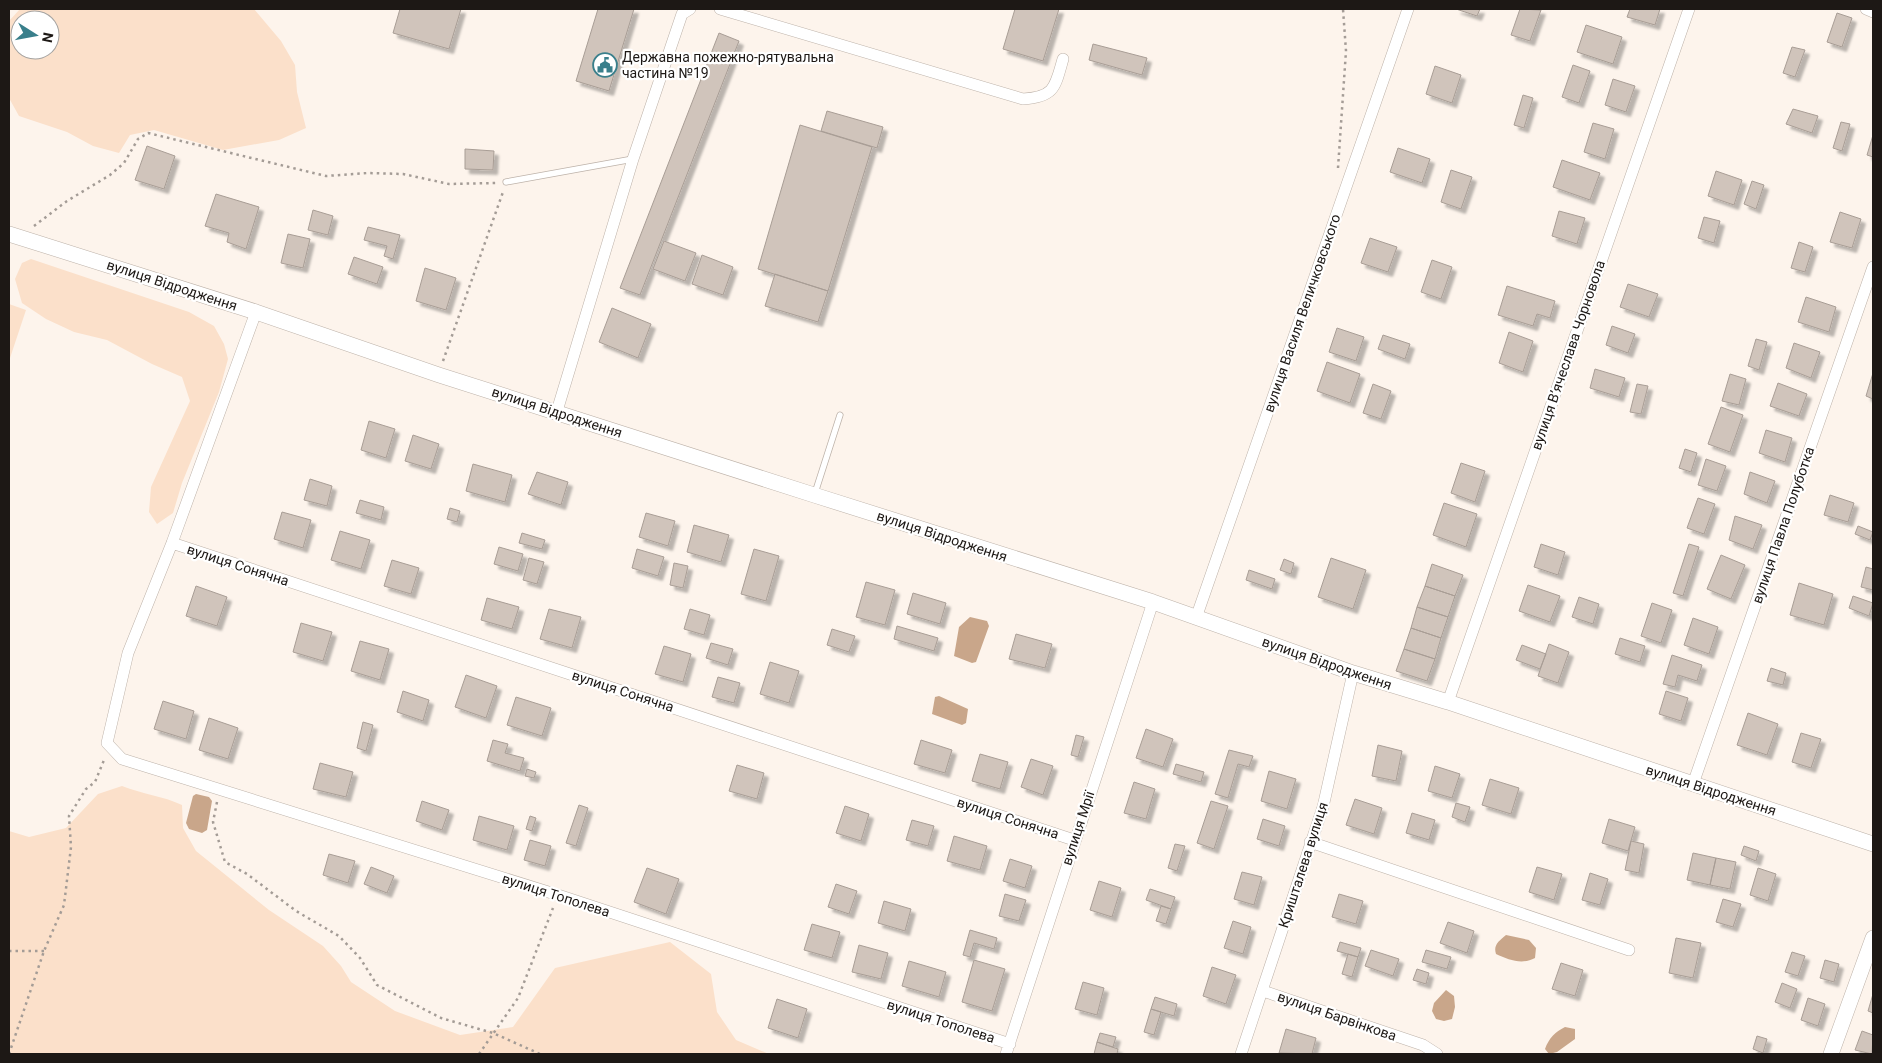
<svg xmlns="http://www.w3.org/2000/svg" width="1882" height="1063" viewBox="0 0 1882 1063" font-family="Roboto,sans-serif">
<defs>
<filter id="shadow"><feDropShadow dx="4.5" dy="4.5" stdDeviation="1" flood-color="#0004"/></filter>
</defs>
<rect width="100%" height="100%" fill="#fdf4ec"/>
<path fill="#fbe0ca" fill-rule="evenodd" d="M20,9H254L281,41L295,65L297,92L306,128L279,140L223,150L154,130L130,135L119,153L93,146L67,132L19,116L9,98V21ZM20,20H50V50H20Z
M31,259L189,312L214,326L224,344L228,359L219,392L182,483L173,513L157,524L149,512L151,487L190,401L182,377L152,364L107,340L74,332L46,319L22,303L15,279L22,263Z
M9,304L26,310L9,361Z
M122,786C142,794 163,796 182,805L183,828L196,851L269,910L323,946L341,966L351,982L395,1011L460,1035L513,1027L555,968L670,942L711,974L717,1012L736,1040L769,1054H9V831L29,837L66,828L98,794Z"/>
<path fill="#c9a68a" d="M970,617L987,621L989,626L976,662L972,663L954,656L959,627Z
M939,696L968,709L966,723L962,725L932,714L935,697Z
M196,794L209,797L212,801L207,830L202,833L189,829L186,823L193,796Z
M1506,935L1529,940L1536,948L1535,958C1522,965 1509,960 1496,954C1493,945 1499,941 1506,935Z
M1446,990L1454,996L1455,1007L1452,1019L1444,1021L1436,1019L1432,1011L1434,1003Z
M1565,1027L1575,1029V1039L1557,1052L1549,1054L1545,1049C1549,1038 1555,1032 1565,1027Z"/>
<path fill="#d0c4bb" stroke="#a89d95" filter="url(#shadow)" d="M400,9H461L449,49L393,33Z
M598,9H634L609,91L576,81Z
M1015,9H1059L1043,61L1003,49Z
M1456,9H1480L1477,16Z
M1520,9L1541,10L1530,41L1511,35Z
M1630,9H1660L1655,25L1627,17Z
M1837,13L1852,18L1842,47L1827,42Z
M1586,25L1622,37L1613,64L1577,52Z
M719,33L739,41L640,295L620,288Z
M1093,44L1147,58L1142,75L1089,60Z
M1792,47L1805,50L1795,77L1783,73Z
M1573,65L1590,71L1579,103L1562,97Z
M1435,66L1461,75L1452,103L1426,94Z
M1613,79L1635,86L1626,112L1605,105Z
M1523,95L1533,98L1524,128L1514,125Z
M1793,109L1818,116L1812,133L1786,124Z
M827,111L883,127L877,148L821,131Z
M1841,122L1850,124L1842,151L1833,148Z
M1593,123L1614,129L1605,159L1584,152Z
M800,125L872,147L828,291L758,269Z
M1873,135V157L1867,155Z
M147,146L175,156L164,189L135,180Z
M1398,148L1430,159L1422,183L1390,172Z
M465,149L494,151L493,170L465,169Z
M1562,160L1600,173L1590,200L1553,187Z
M1451,170L1472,177L1461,209L1441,202Z
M1716,171L1742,180L1734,205L1708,196Z
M1752,181L1764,185L1756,209L1744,204Z
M216,194L259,207L246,249L227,242L229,233L205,226Z
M313,210L333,216L328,235L308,230Z
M1559,211L1585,218L1577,244L1552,236Z
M1840,212L1861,219L1852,248L1830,242Z
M1704,217L1720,221L1714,243L1698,238Z
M368,227L400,235L393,259L384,256L387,246L364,240Z
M288,234L310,239L303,268L281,263Z
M1370,238L1397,247L1388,272L1361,263Z
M664,241L696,253L685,281L653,269Z
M1799,242L1813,247L1805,272L1791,268Z
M702,255L733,267L723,295L692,284Z
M354,257L383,267L377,284L348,274Z
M1432,260L1452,267L1441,299L1421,292Z
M425,268L456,278L446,310L416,301Z
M775,274L828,291L818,322L765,306Z
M1628,284L1658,294L1649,317L1620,307Z
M1507,286L1555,301L1550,318L1537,314L1533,326L1498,315Z
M1806,297L1836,307L1829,332L1798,322Z
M612,308L651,324L638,358L599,342Z
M1612,326L1635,334L1628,353L1606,345Z
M1337,328L1364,337L1356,361L1329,352Z
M1509,332L1533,341L1523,372L1499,363Z
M1383,335L1410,344L1405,359L1378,349Z
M1756,339L1767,342L1759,370L1748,366Z
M1794,343L1820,352L1811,378L1786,368Z
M1327,362L1360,374L1350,403L1317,391Z
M1595,369L1625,378L1619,397L1590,388Z
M1873,373V399L1866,396Z
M1730,374L1746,379L1739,405L1722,401Z
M1778,383L1807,394L1799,416L1770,406Z
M1373,384L1391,391L1381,419L1363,413Z
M1637,384L1648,386L1641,414L1630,412Z
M1721,407L1743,415L1730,452L1708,444Z
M369,421L395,429L386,458L361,450Z
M1766,430L1792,438L1785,462L1759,453Z
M413,435L439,444L431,469L405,461Z
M1685,449L1697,453L1691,472L1679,468Z
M1706,459L1726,466L1717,491L1698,485Z
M1461,463L1485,471L1475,502L1451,493Z
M473,464L512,475L505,502L466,491Z
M537,472L568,482L561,505L528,494Z
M1750,472L1775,481L1767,503L1744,494Z
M310,479L332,486L327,506L304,500Z
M1830,495L1854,503L1848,522L1824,515Z
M1698,498L1715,504L1704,534L1687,528Z
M360,500L384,507L381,520L356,513Z
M1444,503L1477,514L1466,547L1433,535Z
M450,508L460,511L457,522L447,519Z
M282,512L311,520L303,548L274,539Z
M646,513L675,521L668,546L639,537Z
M1735,516L1762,525L1753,549L1729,540Z
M694,525L729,535L721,562L687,552Z
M1858,526L1873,532L1870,540L1855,534Z
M340,531L370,540L361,569L331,560Z
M522,533L545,540L542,549L519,543Z
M1541,544L1565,552L1558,575L1534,567Z
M1689,544L1699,547L1683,596L1673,593Z
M499,547L523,554L518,571L494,564Z
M637,549L664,557L658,576L632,568Z
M754,549L779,556L766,601L741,594Z
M1721,555L1745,565L1731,599L1707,589Z
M529,558L544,562L537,584L523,580Z
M1331,558L1366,570L1353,609L1318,597Z
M1284,559L1294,563L1291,574L1280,570Z
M392,560L419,568L411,594L384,586Z
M674,563L688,566L683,588L670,585Z
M1432,564L1463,575L1455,596L1425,586Z
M1866,567L1873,569V590L1861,587Z
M1249,570L1275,579L1272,589L1246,580Z
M866,582L895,590L885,625L856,617Z
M1799,583L1833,594L1824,625L1790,615Z
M1528,585L1560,596L1550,622L1519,611Z
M196,586L227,597L217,626L186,616Z
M1425,586L1455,596L1448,617L1417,607Z
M913,593L946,603L940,624L907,614Z
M1853,596L1873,603L1869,616L1849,608Z
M1579,597L1599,604L1593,624L1572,617Z
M487,598L519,607L512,629L481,620Z
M1652,603L1672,610L1661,643L1641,636Z
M1417,607L1448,617L1441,638L1411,628Z
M549,609L581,617L572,648L540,639Z
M690,609L710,615L704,635L684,629Z
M1693,618L1718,627L1709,654L1684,645Z
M301,623L332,632L323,661L293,652Z
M897,626L938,638L934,651L894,639Z
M1411,628L1441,638L1435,659L1404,649Z
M832,629L855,636L849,652L827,645Z
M1016,634L1052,644L1045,668L1009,659Z
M1620,638L1645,646L1640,662L1615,654Z
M360,641L389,649L380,680L351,671Z
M711,643L733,649L728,665L706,658Z
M1549,644L1569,652L1558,683L1538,676Z
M1522,645L1546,654L1540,669L1516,660Z
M664,646L691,654L683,682L655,674Z
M1404,649L1435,659L1427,681L1396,671Z
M1672,655L1702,665L1697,681L1678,675L1675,687L1663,684Z
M770,662L799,671L789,703L760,694Z
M1771,668L1786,673L1783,685L1767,681Z
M466,675L497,686L486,718L455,707Z
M718,677L740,683L734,703L712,697Z
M403,691L429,700L423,721L397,712Z
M1666,691L1688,698L1681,721L1659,714Z
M516,697L551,708L542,736L507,725Z
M163,701L194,711L186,739L154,729Z
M1748,713L1778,724L1767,755L1737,745Z
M209,718L238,728L228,759L199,750Z
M363,722L373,725L366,751L357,748Z
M1146,729L1173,739L1163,767L1136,758Z
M1801,733L1821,739L1811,768L1792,762Z
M1076,735L1084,737L1078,757L1071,755Z
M493,740L508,744L505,753L524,758L520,771L487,761Z
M921,740L952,750L945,773L914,764Z
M1378,745L1402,751L1396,781L1372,776Z
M1229,750L1253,756L1249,767L1238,764L1228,798L1215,794Z
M980,754L1008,762L1000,789L972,781Z
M1031,759L1053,766L1043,795L1021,787Z
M320,763L353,772L346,797L313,789Z
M1176,764L1204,772L1201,782L1173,774Z
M737,765L764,773L757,799L729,791Z
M1435,766L1460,774L1452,798L1428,791Z
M527,769L536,772L534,778L525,776Z
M1269,771L1296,779L1287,809L1261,801Z
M1490,779L1519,788L1511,814L1482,805Z
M1134,782L1155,789L1146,819L1124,813Z
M1355,799L1382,808L1374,834L1346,825Z
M422,801L449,810L442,830L416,821Z
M1211,801L1228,806L1214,849L1197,843Z
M1456,803L1470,807L1465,822L1452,817Z
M579,805L588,808L576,846L566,843Z
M845,806L869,814L861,841L836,833Z
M1412,813L1435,820L1429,840L1406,833Z
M479,816L514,826L507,850L473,840Z
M530,816L536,818L532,831L526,829Z
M1263,819L1285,826L1279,846L1257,839Z
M1609,819L1635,827L1628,851L1602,843Z
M912,820L934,826L928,846L906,840Z
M954,836L987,846L980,870L947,861Z
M530,840L551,846L545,866L524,860Z
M1631,841L1644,844L1639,873L1625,870Z
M1175,844L1185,846L1177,871L1168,868Z
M1744,846L1759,851L1756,861L1741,855Z
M1693,853L1716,858L1710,885L1687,880Z
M329,854L355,861L348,883L323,875Z
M1716,858L1736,862L1730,889L1710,885Z
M1010,859L1032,866L1025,888L1003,881Z
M371,867L394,876L387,893L364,884Z
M1537,867L1562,874L1554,900L1529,892Z
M647,868L679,879L666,914L634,902Z
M1758,868L1776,874L1768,901L1750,895Z
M1242,872L1262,877L1254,905L1234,899Z
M1590,873L1608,879L1600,905L1582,900Z
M1099,881L1121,888L1112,917L1090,910Z
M836,884L857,891L849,914L828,907Z
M1150,889L1175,897L1171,909L1146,900Z
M1005,894L1026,900L1019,921L999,916Z
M1339,894L1363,901L1356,924L1332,917Z
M1723,899L1741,904L1733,927L1716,922Z
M884,901L911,909L905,931L878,923Z
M1161,906L1171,909L1166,924L1156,921Z
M1233,921L1251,927L1243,954L1224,948Z
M1448,922L1474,931L1467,953L1440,943Z
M812,924L840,932L832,958L804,950Z
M970,930L997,938L994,949L974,943L970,957L963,955Z
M1676,938L1701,943L1693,978L1669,973Z
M1340,942L1361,948L1358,957L1337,951Z
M859,945L888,953L881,979L852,972Z
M1371,950L1399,959L1393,976L1365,966Z
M1426,950L1451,957L1447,969L1422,962Z
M1792,952L1805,956L1798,976L1785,972Z
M1348,954L1358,957L1352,977L1342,974Z
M974,960L1005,969L992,1011L962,1002Z
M1825,960L1839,964L1834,982L1820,978Z
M909,961L946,972L939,997L902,986Z
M1561,963L1583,970L1575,996L1552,989Z
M1212,967L1236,975L1226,1004L1203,996Z
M1417,969L1429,973L1426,984L1413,980Z
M1083,982L1104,988L1097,1015L1075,1009Z
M1782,983L1797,989L1790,1008L1775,1002Z
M1873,994V1013L1868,1011Z
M1155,997L1177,1004L1174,1016L1151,1009Z
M1808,998L1825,1004L1818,1026L1801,1020Z
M777,999L807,1009L798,1038L768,1028Z
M1151,1009L1161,1012L1154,1035L1144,1032Z
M1286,1029L1316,1038L1312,1054L1279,1053Z
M1862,1031L1873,1035L1872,1054L1855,1050Z
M1100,1033L1116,1037L1113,1047L1097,1042Z
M1757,1036L1767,1039L1763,1053L1753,1049Z
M1097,1042L1118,1049L1117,1054H1094Z"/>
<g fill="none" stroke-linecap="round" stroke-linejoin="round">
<g stroke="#bdb2a9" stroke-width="7">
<path id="service" d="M506,182L633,159
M815,493L840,415"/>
</g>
<g stroke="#bdb2a9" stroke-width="12">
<path id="minor" d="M720,9L1023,99C1055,97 1055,87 1063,59
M1866,9L1873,12
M256,312L172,543L128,653L107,743L122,759L558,895L1010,1044
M557,411L633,159L682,14L690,9
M172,543L1074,840
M1196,618L1408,9
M1448,702L1689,9
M1693,784L1873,267
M1310,842L1629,950
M1263,991L1423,1045L1437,1054
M1006,1054L1153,602
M1241,1054L1323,807L1353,673"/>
</g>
<g stroke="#bdb2a9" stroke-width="16">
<path id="tertiary" d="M9,234L256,312L439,375L814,495L1153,602L1353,673L1448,702L1873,844
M1831,1054L1873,938"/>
</g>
<path stroke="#a49c96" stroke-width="2.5" stroke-dasharray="2.5 4" stroke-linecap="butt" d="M1338,168L1346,51L1343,9
M34,226L67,201L110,175L124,163L138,139L148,133L326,176L368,173L403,174L449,184L496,183
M443,361L503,192
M217,802L213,822L225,862L247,874L296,911L339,936L360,958L377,985L441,1018L493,1033L540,1054
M9,951H44
M9,1054L44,951L64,905L71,847L69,816L86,789L95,782L104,760
M479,1054L518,998L553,908"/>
<use href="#service" stroke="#fff" stroke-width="5.5"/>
<use href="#minor" stroke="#fff" stroke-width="11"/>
<use href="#tertiary" stroke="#fff" stroke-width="15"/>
</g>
<defs>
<g id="civic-ring" transform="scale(1.25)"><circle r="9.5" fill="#fff" stroke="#397f8b" stroke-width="1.5"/><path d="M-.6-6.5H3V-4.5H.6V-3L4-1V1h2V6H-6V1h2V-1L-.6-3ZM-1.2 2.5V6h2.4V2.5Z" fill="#397f8b"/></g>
</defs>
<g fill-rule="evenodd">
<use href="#civic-ring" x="605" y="65"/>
</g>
<g text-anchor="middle" stroke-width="4.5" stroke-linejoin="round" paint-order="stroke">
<g font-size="14" fill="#1d1815" stroke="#fff" text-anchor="start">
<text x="622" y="62">Державна пожежно-рятувальна<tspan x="622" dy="16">частина №19</tspan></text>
</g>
<g font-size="14" fill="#1d1815" stroke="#fff">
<text transform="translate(172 285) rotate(18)" y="5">вулиця Відродження</text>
<text transform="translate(1302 313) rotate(-71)" y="5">вулиця Василя Величковського</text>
<text transform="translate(1568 355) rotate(-71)" y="5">вулиця Вʼячеслава Чорновола</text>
<text transform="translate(557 412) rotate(18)" y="5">вулиця Відродження</text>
<text transform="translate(1783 525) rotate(-71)" y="5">вулиця Павла Полуботка</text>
<text transform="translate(942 536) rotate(18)" y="5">вулиця Відродження</text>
<text transform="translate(238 565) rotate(18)" y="5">вулиця Сонячна</text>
<text transform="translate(1327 663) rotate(19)" y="5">вулиця Відродження</text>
<text transform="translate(623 691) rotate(18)" y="5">вулиця Сонячна</text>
<text transform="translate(1711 790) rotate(18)" y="5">вулиця Відродження</text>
<text transform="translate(1008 818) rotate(18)" y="5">вулиця Сонячна</text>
<text transform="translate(1078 828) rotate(-72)" y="5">вулиця Мрії</text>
<text transform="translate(1303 865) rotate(-72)" y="5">Кришталева вулиця</text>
<text transform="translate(556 895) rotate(18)" y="5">вулиця Тополева</text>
<text transform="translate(1337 1016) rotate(19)" y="5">вулиця Барвінкова</text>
<text transform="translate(941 1021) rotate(18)" y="5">вулиця Тополева</text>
</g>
</g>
<rect width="1882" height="1063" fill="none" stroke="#1d1815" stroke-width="20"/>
<g transform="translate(35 35) rotate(101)"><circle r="24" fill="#ffffff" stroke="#a5a3a1"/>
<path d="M0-4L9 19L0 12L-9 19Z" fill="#397f8b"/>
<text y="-8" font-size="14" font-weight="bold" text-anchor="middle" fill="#1d1815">N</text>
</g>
</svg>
